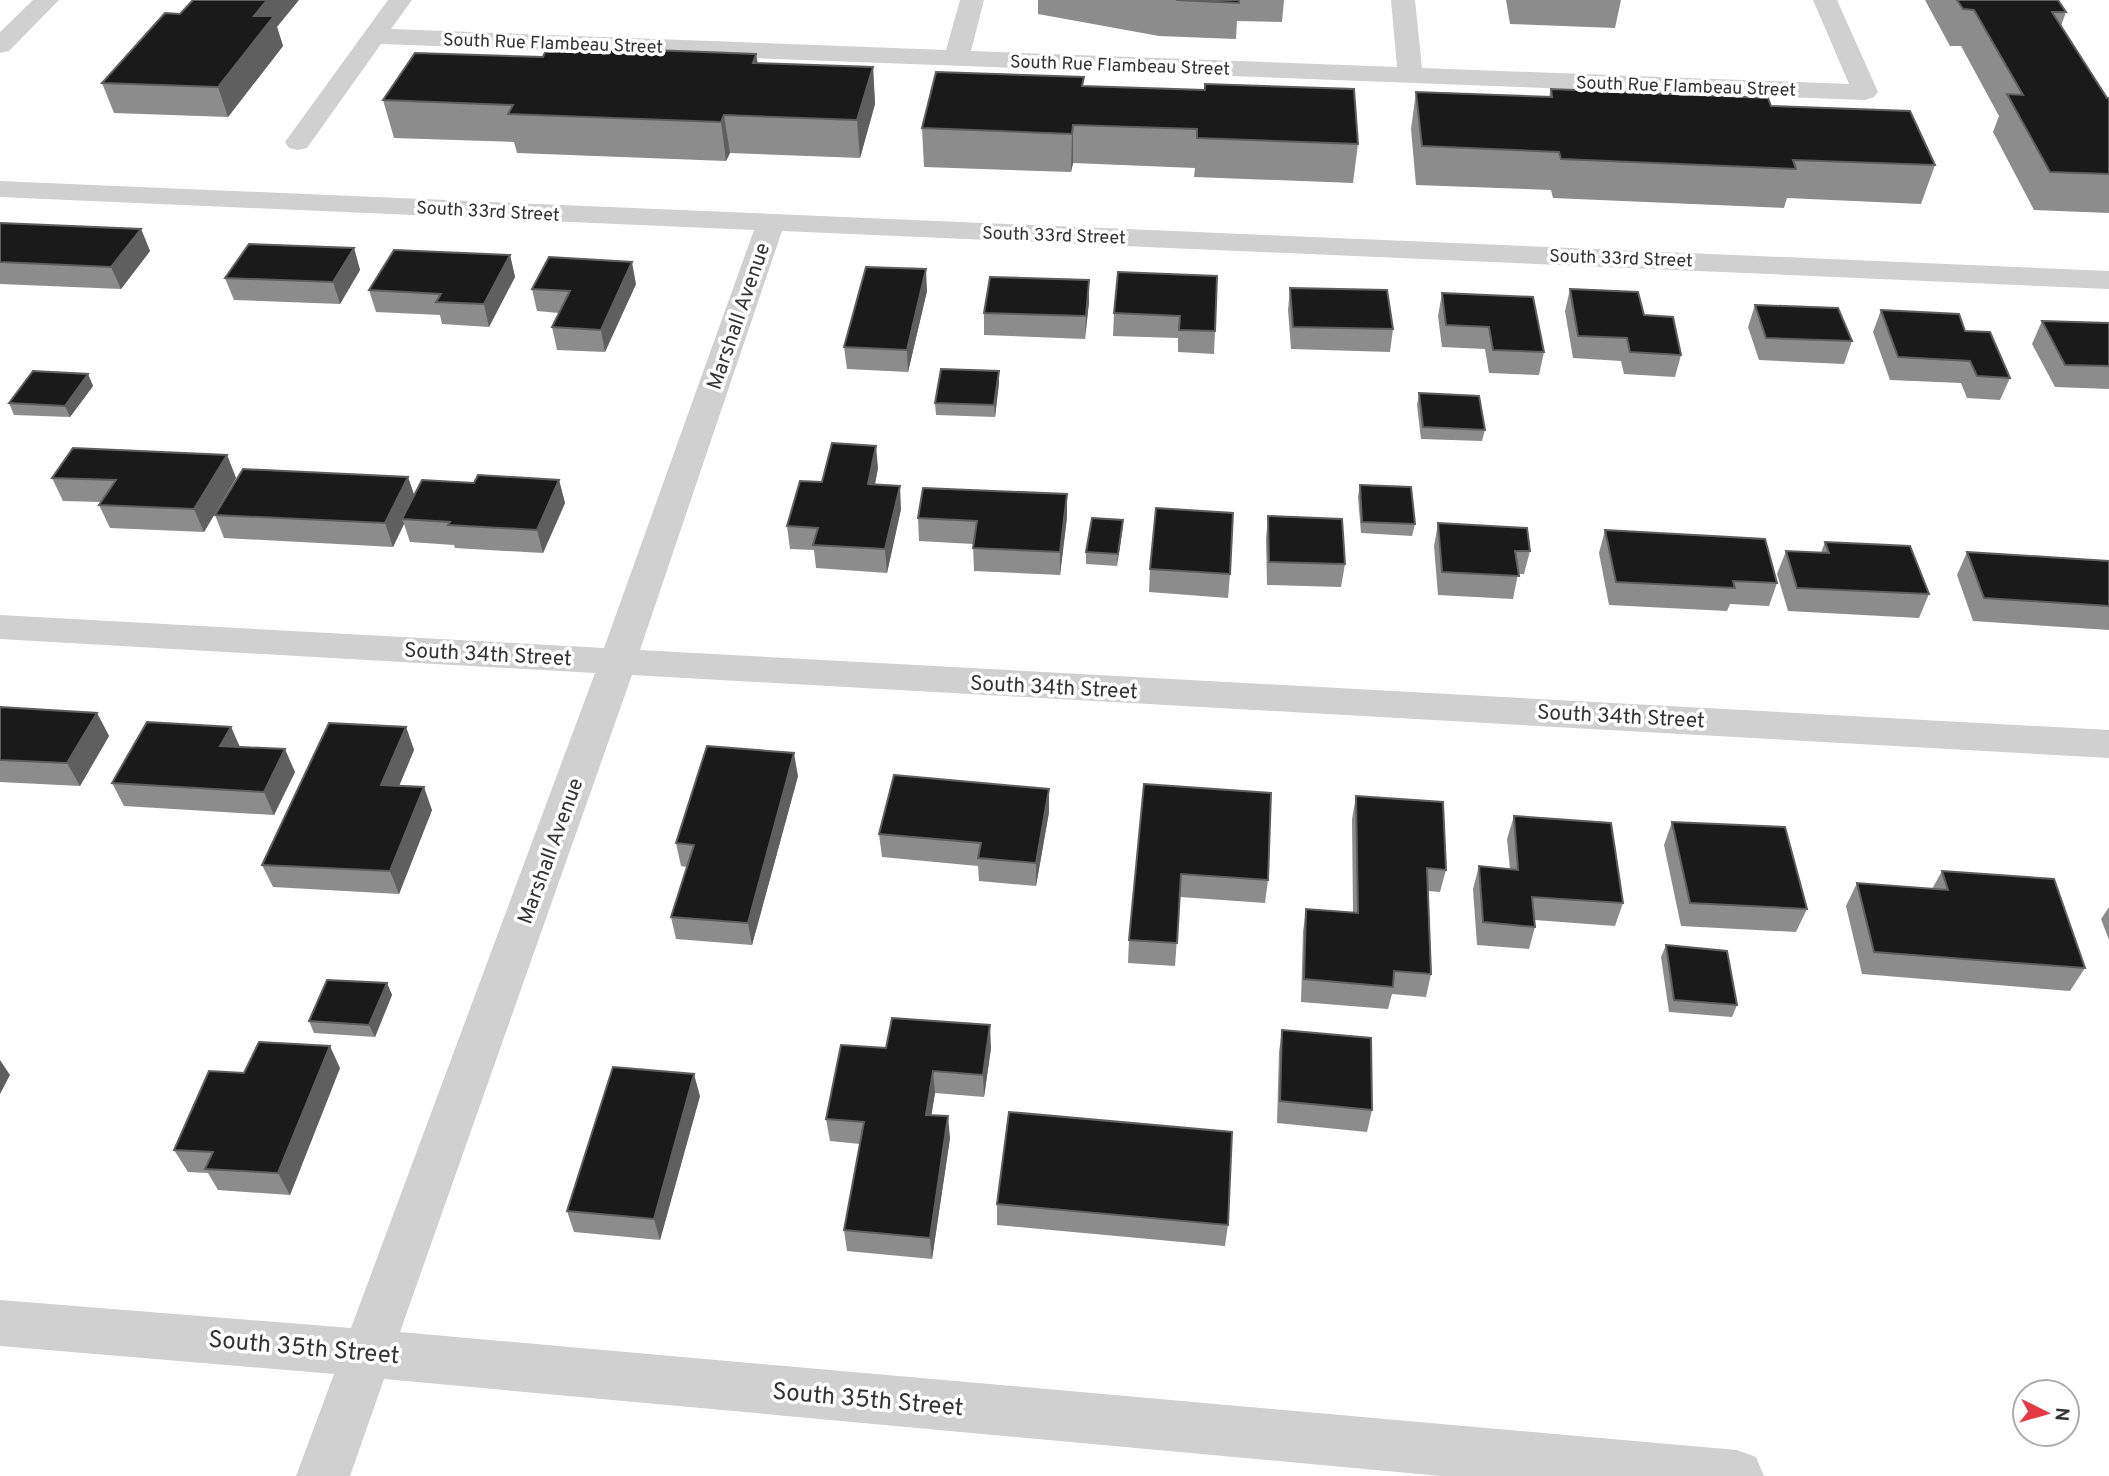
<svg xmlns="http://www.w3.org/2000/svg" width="2109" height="1476" viewBox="0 0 2109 1476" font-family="Overpass,sans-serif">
<rect width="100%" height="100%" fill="#fff"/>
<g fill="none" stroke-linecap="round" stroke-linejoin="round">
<path fill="#d0d0d0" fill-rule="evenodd" d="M33,0H59L9,51L0,53V32Z
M388,0H412L391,29L946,50L960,0H984L971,51L1397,67L1391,0H1415L1422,68L1849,84L1813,0H1837L1878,92L1874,97L1865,100L381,44L307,148L298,150L289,148L285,142Z
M0,181L2109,271V289L782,231L640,650L2109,730V758L632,675L400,1332L1737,1450L1756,1457L1764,1476H1441L384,1379L350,1476H296L334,1374L0,1346V1300L351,1328L595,673L0,639V615L604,648L754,230L0,197Z"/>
</g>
<path fill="#8c8c8c" d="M1038,0H1284L1282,22L1237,21L1236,39L1159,36L1038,14Z
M1506,0H1621L1615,28L1510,24Z
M1925,0H2058L2066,12L2061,26L2107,98H2109V213L2034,210L1993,132L1999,116L1961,46H1950Z
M180,14L277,27L283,46L228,117L114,113L102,83Z
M756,54L758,63L873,67L875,104L860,158L730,153L726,161L517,153L514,142L394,138L383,100L543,57Z
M1205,84L1358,144L1353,183L1194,177L1195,168L1073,163L1071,172L924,167L922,128L1083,86L1205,90Z
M1551,89L1771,106L1935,165L1921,204L1787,198L1784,208L1553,198L1551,190L1416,185L1411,129L1416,92L1549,97Z
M0,223L141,229L150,251L121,289L0,284Z
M354,248L360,270L340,304L234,300L225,278Z
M510,255L515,277L489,327L442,324L440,315L376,312L369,290Z
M1118,272L1215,331L1214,354L1178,352V338L1113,336L1114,313Z
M636,284L605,352L557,350L552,327L559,313L537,311L532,289Z
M1290,288L1393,329L1390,352L1291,349L1288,310Z
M1570,289L1681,355L1675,377L1624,374L1621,361L1573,358L1565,311Z
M927,291L908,372L847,369L844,347Z
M1442,293L1544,352L1539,375L1489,373L1485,349L1442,347L1438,316Z
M1089,302L1085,339L984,335V313Z
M1755,305L1852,341L1844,364L1759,360L1748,327Z
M1881,310L1965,331L2010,378L2000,400L1967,398L1961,383L1890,380L1873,332Z
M2042,321L2109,323V389L2055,387L2032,344Z
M88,374L93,386L70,417L14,415L9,403Z
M999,383L995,417L936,415L935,403Z
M1419,393L1485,430L1482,441L1421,439L1417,405Z
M227,455L236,478L204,532L110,528L99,505L101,502L63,501L52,478Z
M878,468L875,485L901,509L887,573L816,568L814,550L790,549L787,526L822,482Z
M408,477L414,496L474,483L559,480L565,503L543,553L455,548L454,545L410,542L404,524L393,547L224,538L215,515Z
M1360,485L1415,524L1412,536L1361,533L1358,497Z
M1067,494V517L1060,575L974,571L973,544L919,541L918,518Z
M1268,516L1345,564L1341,587L1267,585L1266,539Z
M1123,520L1122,532L1117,566L1086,564V552Z
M1438,523L1530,551L1524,574H1518L1513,599L1438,595L1434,546Z
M1605,530L1777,583L1769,606L1730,604L1727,611L1609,605L1599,553Z
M1825,542L1929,594L1919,618L1788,611L1777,574L1786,551L1821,553Z
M1967,552L2109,561V630L1973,621L1957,575Z
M1150,569L1230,574L1228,598L1149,592Z
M0,707L97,713L109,736L80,786L0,782Z
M231,727L240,747L295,772L274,815L124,806L112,783Z
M406,727L414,750L399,786L432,810L399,894L273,887L262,865Z
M798,776L752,945L676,939L671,917L687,867L681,866L676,843Z
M1144,784L1268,880L1265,903L1180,897L1175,966L1128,963L1129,940Z
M1049,789V812L1036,886L979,881L978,866L882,857L879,834Z
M1356,796L1446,870L1440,892L1428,891L1431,974L1426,997L1392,994L1388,1009L1301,1002L1303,932L1306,909L1353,913L1352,819Z
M1514,816L1623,903L1615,926L1535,920V927L1529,949L1477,945L1473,889L1479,866L1510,869L1507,839Z
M1672,822L1807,909L1796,932L1681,926L1664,845Z
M1942,871L2085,968L2070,991L1862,974L1846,906L1857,883L1932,889Z
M2109,907V940L2101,919Z
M1666,945L1737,1005L1732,1017L1669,1012L1661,957Z
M387,983L392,995L375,1037L314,1033L309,1021Z
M1282,1030L1372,1110L1367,1132L1277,1123L1279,1052Z
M886,1048H991L984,1097L935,1093L931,1115L950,1138L932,1259L847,1251L844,1230L860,1144L830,1141L826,1119Z
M340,1068L290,1195L218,1190L208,1173L188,1172L174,1150L244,1073Z
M700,1096L660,1240L574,1232L567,1211Z
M997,1204L1228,1225L1225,1246L997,1225Z"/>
<path fill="#5f5f5f" d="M267,0H299L277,27L283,46L228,117L218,87L254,16Z
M756,54L761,91L753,63Z
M873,67L875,104L860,158L857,120Z
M724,115L730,153L726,161L721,122Z
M1073,125V163L1071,172L1072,134Z
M141,229L150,251L121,289L111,267Z
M354,248L360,270L340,304L333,282Z
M510,255L515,277L489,327L484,304Z
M632,262L636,284L605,352L601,330Z
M926,269L927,291L908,372L907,350Z
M1089,280V302L1085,339L1086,316Z
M999,371V383L995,417L994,405Z
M88,374L93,386L70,417L65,406Z
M876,446L878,468L870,507L868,484Z
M227,455L236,478L204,532L194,509Z
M408,477L416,500L402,519L404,524L393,547L385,523Z
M559,480L565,503L543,553L537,530Z
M900,486L901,509L887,573L885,549Z
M1067,494V517L1060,575V552Z
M1123,520L1122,532L1117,566L1118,554Z
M97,713L109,736L80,786L67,763Z
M231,727L241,750L220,746Z
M406,727L414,750L390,808L381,785Z
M285,749L295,772L274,815L264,792Z
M794,753L798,776L752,945L748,923Z
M424,787L432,810L399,894L390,871Z
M1049,789V812L1036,886V863Z
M387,983L392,995L375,1037L369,1025Z
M990,1025L991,1048L984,1097L983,1075Z
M330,1046L340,1068L290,1195L278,1173Z
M0,1060L10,1075L0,1094Z
M933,1071L935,1093L928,1137L926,1115Z
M694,1074L700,1096L660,1240L654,1219Z
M948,1116L950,1138L932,1259L930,1238Z"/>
<path fill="#1a1a1a" stroke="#5f5f5f" stroke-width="2" d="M193,0H267L254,16H274L218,87L102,83L165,13L180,14Z
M1176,0H1239V3Z
M1957,0H2058L2066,12H2052L2107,98H2109V174L2050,172L2007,94L2023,95L1974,10L1963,9Z
M548,46L756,54L753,63L873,67L857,120L724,115L721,122L508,114L513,105L383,100L415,53L543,57Z
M936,72L1084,77L1082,86L1205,90V84L1354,89L1358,144L1197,138V129L1073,125L1072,134L922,128Z
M1551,89L1768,98L1771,106L1910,111L1935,165L1793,160L1796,169L1561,159L1559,152L1422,146L1416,92L1552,97Z
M0,223L141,229L111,267L0,262Z
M249,244L354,248L333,282L225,278Z
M394,250L510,255L484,304L436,302L441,294L369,290Z
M549,257L632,262L601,330L552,327L570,291L532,289Z
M866,267L926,269L907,350L844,347Z
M1118,272L1217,276L1215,331L1179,330L1180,316L1114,313Z
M990,277L1089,280L1086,316L984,313Z
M1290,288L1387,290L1393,329L1293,327Z
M1570,289L1638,292L1644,315L1673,317L1681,355L1630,352L1627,338L1578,336Z
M1442,293L1533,297L1544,352L1493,350L1489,327L1446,325Z
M1755,305L1838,308L1852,341L1766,338Z
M1881,310L1959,314L1965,331L1990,332L2010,378L1977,376L1970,361L1898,357Z
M2042,321L2109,323V366L2065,365Z
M941,369L999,371L994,405L935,403Z
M33,371L88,374L65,406L9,403Z
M1419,393L1479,396L1485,430L1423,427Z
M832,443L876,446L868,484L900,486L885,549L813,545L818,528L787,526L800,481L822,482Z
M73,448L227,455L194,509L99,505L116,480L52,478Z
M243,469L408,477L385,523L215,515Z
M478,475L559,480L537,530L448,525L450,522L402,519L422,480L474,483Z
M1360,485L1411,487L1415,524L1362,522Z
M923,488L1067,494L1060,552L973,548L977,521L918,518Z
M1156,508L1233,513L1230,574L1150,569Z
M1268,516L1342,519L1345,564L1269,562Z
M1092,518L1123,520L1118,554L1086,552Z
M1438,523L1527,528L1530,551H1515L1519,576L1442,572Z
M1605,530L1765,539L1777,583L1733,581L1735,588L1616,582Z
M1825,542L1910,546L1929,594L1797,588L1786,551L1829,553Z
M1967,552L2109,561V606L1984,598Z
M0,707L97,713L67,763L0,760Z
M147,722L231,727L220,746L285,749L264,792L112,783Z
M329,723L406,727L381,785L424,787L390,871L262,865Z
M707,746L794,753L748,923L671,917L694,845L676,843Z
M894,775L1049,789L1036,863L978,858L981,843L879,834Z
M1144,784L1271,793L1268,880L1181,874L1177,943L1129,940Z
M1356,796L1443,802L1446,870L1427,868L1431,974L1394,971L1393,987L1304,979L1306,909L1358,913Z
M1514,816L1611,823L1623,903L1532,897L1535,927L1483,922L1479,866L1518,870Z
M1672,822L1785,827L1807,909L1690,903Z
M1942,871L2054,879L2085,968L1874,952L1857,883L1948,890Z
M1666,945L1727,951L1737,1005L1674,1000Z
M327,980L387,983L369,1025L309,1021Z
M892,1018L990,1025L983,1075L933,1071L926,1115L948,1116L930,1238L844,1230L864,1122L826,1119L841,1045L886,1048Z
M1282,1030L1371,1038L1372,1110L1280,1101Z
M259,1042L330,1046L278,1173L205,1169L213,1152L174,1150L209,1071L244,1073Z
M613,1067L694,1074L654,1219L567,1211Z
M1009,1112L1232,1132L1228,1225L997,1204Z"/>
<g text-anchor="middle" stroke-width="7" stroke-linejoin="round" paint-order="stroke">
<g font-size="18" fill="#333" stroke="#fff">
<text transform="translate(553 43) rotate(2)" y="6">South Rue Flambeau Street</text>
<text transform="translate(1120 65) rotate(2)" y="6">South Rue Flambeau Street</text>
<text transform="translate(1686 86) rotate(2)" y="6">South Rue Flambeau Street</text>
<text transform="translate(488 211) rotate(3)" y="6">South 33rd Street</text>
<text transform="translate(1054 235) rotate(2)" y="6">South 33rd Street</text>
<text transform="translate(1621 258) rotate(2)" y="6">South 33rd Street</text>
</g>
<g font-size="21" fill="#333" stroke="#fff">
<text transform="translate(738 316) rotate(-71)" y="7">Marshall Avenue</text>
<text transform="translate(488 654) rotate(3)" y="7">South 34th Street</text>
<text transform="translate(1054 687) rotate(3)" y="7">South 34th Street</text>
<text transform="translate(1621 716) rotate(3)" y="7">South 34th Street</text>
<text transform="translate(550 851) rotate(-70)" y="7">Marshall Avenue</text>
</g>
<g font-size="24" fill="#333" stroke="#fff">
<text transform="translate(304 1347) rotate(5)" y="8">South 35th Street</text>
<text transform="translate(868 1399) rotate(5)" y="8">South 35th Street</text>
</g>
</g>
<g transform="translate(2046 1413) rotate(95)"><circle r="33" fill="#ffffff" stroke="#adadad" stroke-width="2"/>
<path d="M0-5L12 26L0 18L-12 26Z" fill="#e63946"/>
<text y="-10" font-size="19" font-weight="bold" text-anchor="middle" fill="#333333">N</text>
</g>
</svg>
